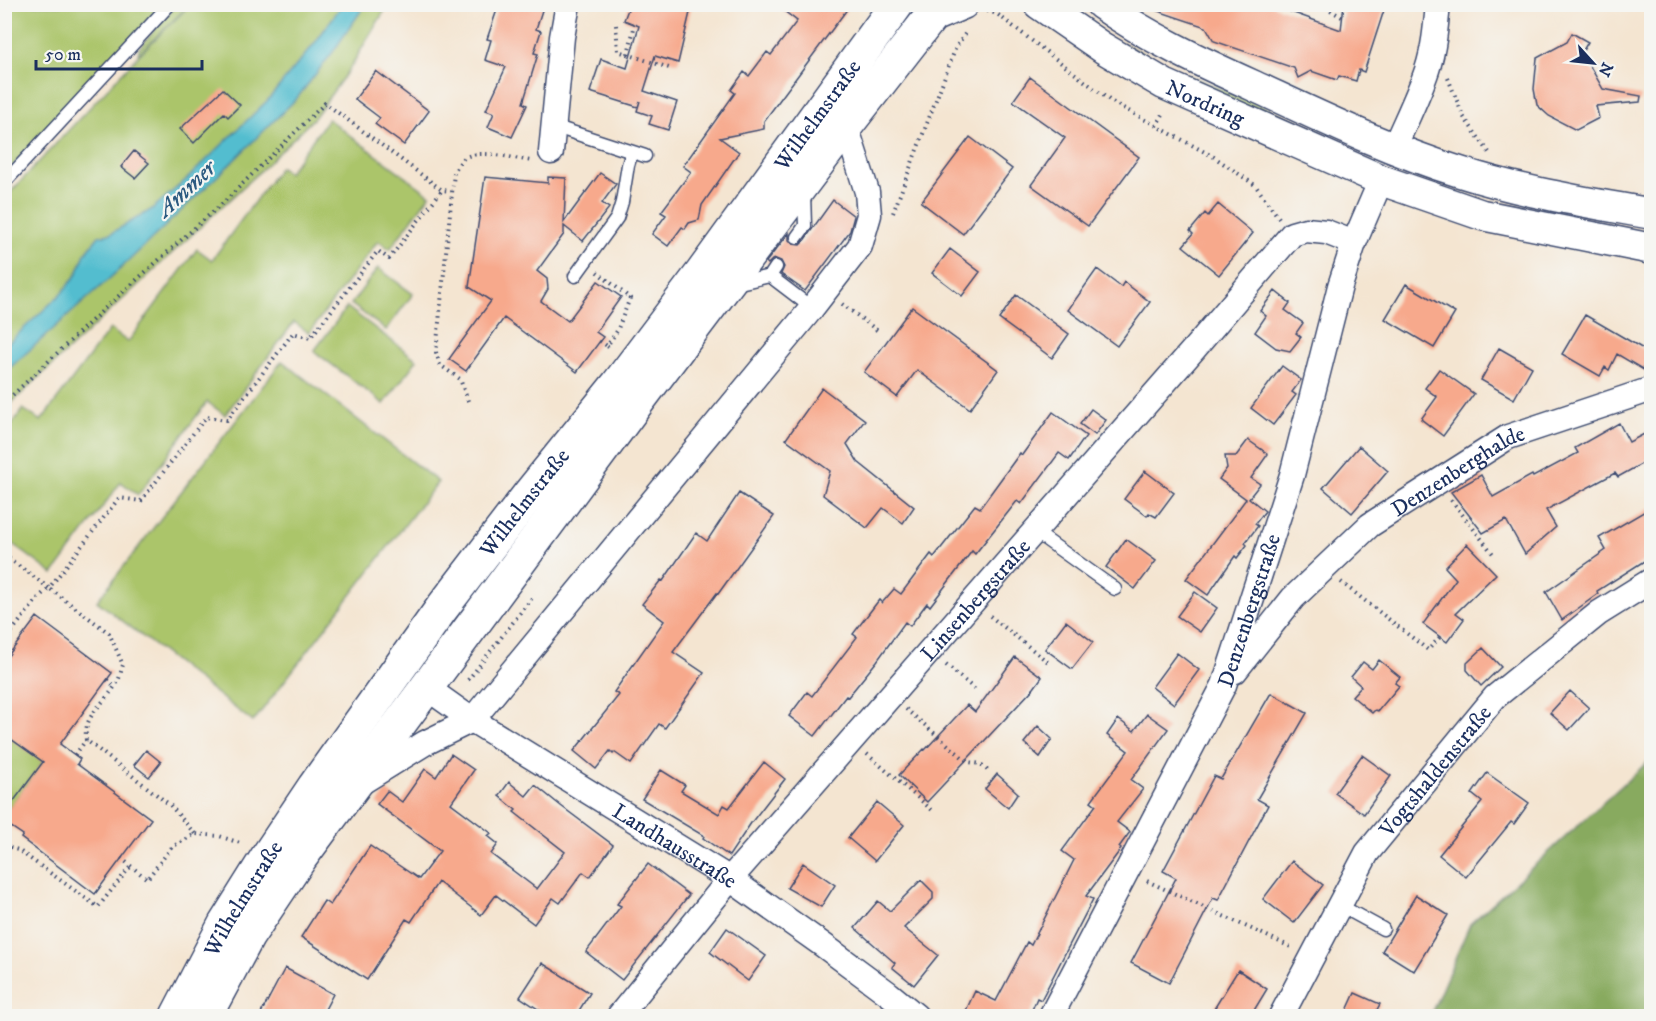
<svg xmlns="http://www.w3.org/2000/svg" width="1656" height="1021" viewBox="0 0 1656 1021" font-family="'IM FELL DW Pica',serif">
<rect width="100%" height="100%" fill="#f6f6f2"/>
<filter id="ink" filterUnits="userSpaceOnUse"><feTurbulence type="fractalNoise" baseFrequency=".0167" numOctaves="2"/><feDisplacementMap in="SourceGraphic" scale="12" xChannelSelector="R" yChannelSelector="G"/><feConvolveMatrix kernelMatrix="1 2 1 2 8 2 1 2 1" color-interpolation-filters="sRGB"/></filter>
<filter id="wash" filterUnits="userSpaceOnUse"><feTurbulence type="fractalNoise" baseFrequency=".008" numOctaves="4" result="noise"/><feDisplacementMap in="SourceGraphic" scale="24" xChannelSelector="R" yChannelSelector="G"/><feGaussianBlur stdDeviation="1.35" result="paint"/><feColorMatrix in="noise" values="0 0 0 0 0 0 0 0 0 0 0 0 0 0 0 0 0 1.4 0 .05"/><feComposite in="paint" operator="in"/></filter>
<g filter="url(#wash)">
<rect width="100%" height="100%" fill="#f4e5d1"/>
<path fill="#abc56b" stroke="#637a64" stroke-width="1.5" d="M5,5H162L5,174Z
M176,5H189L138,54L139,48Z
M190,5H342L315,43L267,101L188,178L151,210L110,234L99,236L85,254L77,274L62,293L5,346V198L139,55Z
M365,5H388L350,68L314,118L258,173L5,409L4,373L120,269L229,165L297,98L332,53Z
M1122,43L1183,74L1244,98L1322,133L1320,139L1168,74Z
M328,119L430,195L390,249L378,241L309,333L294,322L225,415L207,402L138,495L121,482L53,574L5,538V434L23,409L41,421L110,329L128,342L197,249L212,260L280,167L288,173Z
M378,268L413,294L386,330L351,304Z
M347,307L417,360L384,404L314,351Z
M282,361L438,482L253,722L97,601Z
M5,734L43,762L9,808L5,804Z"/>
<path fill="#88aa5f" stroke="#526c5e" stroke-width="1.5" d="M1651,759V1016H1430L1470,924Z"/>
<path fill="#53bdcf" stroke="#377696" stroke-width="1.5" d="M342,5H365L332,53L297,98L229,165L120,269L5,372V346L62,293L77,274L85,254L99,236L110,234L151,210L188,178L267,101L315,43Z"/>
<g id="blocks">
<path fill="#f7a98c" d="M499,4H544L536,29L541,31L534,53L538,54L523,103L527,105L512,137L488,127L494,113L486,110L506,67L485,60L491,40L487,39Z
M630,4H692L678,63L655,56L644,91L677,102L668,130L649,124L652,116L637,111L640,101L638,107L590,92L601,59L627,68L639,26L624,20Z
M775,4H851L764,121V129L720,138L739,152L702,205L699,220L689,223L685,229L682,227L668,246L652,234L666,215L661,212L691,172L683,166L735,93L731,90L744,72L749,76L767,52L771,55L797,21Z
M1149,4H1269L1341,30L1344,4H1386L1364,72L1359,70L1356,81L1339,76L1337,80L1311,71L1298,78L1294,68L1214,41L1206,27L1149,8Z
M1572,33L1588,42L1582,52L1603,89L1641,96L1640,102L1596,106L1599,118L1576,130L1549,116L1537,105L1534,89L1537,58L1567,42Z
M376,71L429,111L404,145L375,124L380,118L355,99Z
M1030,77L1139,157L1088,226L1031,185L1065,138L1013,101Z
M223,89L240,105L228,117L224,113L194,143L180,129Z
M970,137L1012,169L963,234L921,202Z
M134,151L149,163L135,178L121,167Z
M600,173L616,184L602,203L609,208L583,241L564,226V234L537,271L547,279L548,289L541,301L568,321L598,281L621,297L596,332L603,337L577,372L504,318L466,371L449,359L491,301L469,287L485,177L548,183V177L566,178L564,222Z
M833,200L854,216L850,231L805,291L781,274L784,267L781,261L776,259L772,260L768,264L766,262L789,233V240L793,244L800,245L803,242Z
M1218,204L1253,233L1219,275L1183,246L1193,234L1190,231L1205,213L1208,216Z
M950,249L980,272L962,296L932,273Z
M1097,269L1121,287L1124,282L1150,302L1117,346L1068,310Z
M1406,284L1455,313L1434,348L1385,319Z
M1275,291L1290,303L1285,310L1303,323L1296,333L1301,337L1290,351L1276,348L1255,332L1266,316L1260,311Z
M1016,295L1069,334L1052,358L999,319Z
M912,307L998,370L970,409L917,370L897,397L864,372Z
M1585,315L1652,354V375L1617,354L1609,370L1605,367L1600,376L1562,354Z
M1499,348L1532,367L1514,399L1481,380Z
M1282,366L1301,380L1292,392L1296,395L1273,425L1251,408Z
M1439,369L1474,394L1443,436L1421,419L1437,397L1425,388Z
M822,388L865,420L847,444L858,462L914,507L903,523L883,508L867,528L823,495L830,471L786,439Z
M1091,409L1106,420L1095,435L1080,424Z
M1053,412L1086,436L1069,460L1059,453L1021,504L1017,501L975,554L972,551L930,606L927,603L910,626L905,622L877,661L848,697L846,696L815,736L789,716L807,692L812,696L857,637L853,634L879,600L882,603L894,589L901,594L931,554L934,557L975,505L980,508L1020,453L1022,455Z
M1619,423L1629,442L1652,430V458L1618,477L1615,473L1546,510L1556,527L1525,554L1506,520L1483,533L1451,492L1481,475L1493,497L1532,475L1533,477L1578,453L1575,448Z
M1248,440L1268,454L1251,478L1260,484L1249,498L1265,511L1255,524L1258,526L1245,543L1247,545L1237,558L1235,556L1208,595L1186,579L1246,499L1219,479L1227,468L1225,456H1236Z
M1359,446L1388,471L1352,513L1323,488Z
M1145,471L1174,493L1156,517L1149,513L1147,516L1124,499Z
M739,493L774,516L718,594L717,593L673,652L704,673L665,728L659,724L631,764L614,752L613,754L610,751L596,769L574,751L619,695L614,692L664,621L642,604L661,580L663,581L696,533L707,541Z
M1652,507V556L1597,591L1598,594L1562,620L1546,592L1606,550L1599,538Z
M1126,539L1156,561L1135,589L1106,567Z
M1467,544L1496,574L1456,613L1464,619L1447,642L1423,624L1456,579L1445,567Z
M1195,592L1217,608L1200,632L1177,616Z
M37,617L112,673L60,744L80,759L77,764L151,819L95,894L21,838L23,835L4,822V814L43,762L4,734V661Z
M1066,621L1093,642L1072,669L1045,649Z
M1483,648L1501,667L1481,686L1467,670V663Z
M1177,653L1199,670L1174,704L1152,687Z
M1015,657L1042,677L1034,688L927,802L899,775L924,749L925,750L967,705L975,712Z
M1379,660L1400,677L1395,683L1399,686L1378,711L1375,710L1372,713L1352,696L1361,686L1351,677L1363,662L1372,669Z
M1570,691L1589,708L1569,730L1550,713Z
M1271,693L1307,713L1257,799L1268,805L1218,900L1213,898L1169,983L1131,963L1176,878L1163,871L1214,776L1221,779Z
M1147,714L1168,729L1131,780L1143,789L1117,822L1130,832L1119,847L1121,849L1086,896L1093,899L1041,1000L1037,998L1029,1017H963L975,991L996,1001L1027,942L1031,945L1074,860L1062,851L1096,805L1091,801L1128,751L1107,735L1118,719L1134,731Z
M1038,726L1052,739L1040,757L1024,743Z
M146,750L161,762L149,777L134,765Z
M451,754L474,770L451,803L491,833L488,836L498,844L491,854L537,889L565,852L514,812L516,810L499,796L509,782L526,796L535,785L561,806L613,845L590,877L583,872L560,903L553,898L534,924L496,895L481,915L438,882L411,922L406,919L367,980L301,937L324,901L330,905L370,846L419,879L440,851L377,804L387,791L402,802L425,769L436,777Z
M1362,755L1391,776L1364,814L1335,793Z
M764,762L785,779L751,823L729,856L703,838L704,836L642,799L661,770L685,785L681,791L719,814L724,805L729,808Z
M1487,773L1529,803L1514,824L1511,822L1466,877L1439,855L1482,802L1472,794Z
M997,774L1018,793L1008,808L985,789Z
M877,802L904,825L875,861L848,838Z
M1292,861L1323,885L1294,923L1263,899Z
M803,863L835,885L821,907L787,888Z
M648,864L689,895L622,980L586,952L621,906L617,904Z
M921,880L933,892V899L904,928L938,955L914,985L892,967L895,963L855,928L878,901L890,911Z
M1416,895L1448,915L1414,971L1382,951Z
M727,928L766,956L748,981L710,952Z
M542,963L590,993L575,1017H550L520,997Z
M285,968L333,994L321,1017H259Z
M1238,970L1267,989L1250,1017H1209Z
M1355,993L1380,1004L1373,1017H1344Z"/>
</g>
</g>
<g filter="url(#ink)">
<use href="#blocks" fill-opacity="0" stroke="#3c4a6f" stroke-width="1.5"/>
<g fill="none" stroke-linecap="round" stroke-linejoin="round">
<g stroke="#3c4a6f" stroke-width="15">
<path id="service" d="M553,126L645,156
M4,183L170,4
M797,237L805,226L804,193
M575,276L617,218L622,202L628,165L632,152
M770,276L812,308
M735,284L770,276L776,267
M1034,531L1115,589
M1339,905L1383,929"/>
</g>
<g stroke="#3c4a6f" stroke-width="27">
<g id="minor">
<path d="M1394,148C1405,122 1418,97 1427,70C1434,49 1436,26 1438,4"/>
<path d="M551,152L562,37L568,4"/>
<path id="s1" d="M1235,671L1293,598L1370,525L1508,437L1652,389"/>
<path id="s2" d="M427,688L472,720L730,879L823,945L889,994L916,1016"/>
<path d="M362,782L425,743L472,720L812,308L860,246L869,215L867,192L846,126"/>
<path id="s3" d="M619,1016L730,879L1194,349L1292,234L1306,230L1326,232L1354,243"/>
<path id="s4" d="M1051,1016L1224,685L1292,475L1340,286L1354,243L1381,180"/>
<path id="s5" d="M1281,1016L1367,853L1495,697L1599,613L1652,580"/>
</g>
</g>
<g stroke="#3c4a6f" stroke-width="33">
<g id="tertiary">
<path id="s6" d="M1039,4L1103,48L1164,84L1381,180L1482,215L1652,249"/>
<path d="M1101,4C1149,38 1201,62 1254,86C1321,117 1389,150 1460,172C1522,192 1587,202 1652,214"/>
<path d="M932,17L963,4"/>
</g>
</g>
<g stroke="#3c4a6f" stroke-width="36">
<g id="secondary">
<path id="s7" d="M177,1016L225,924L267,857L314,787L442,608L531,492L618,384L702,273L897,4"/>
<path d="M205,1016L248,936L301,857L639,400L846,126L941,4"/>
</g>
</g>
<path stroke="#3c4a6f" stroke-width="4" stroke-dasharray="1.5 4.5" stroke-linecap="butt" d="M996,4L997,14
M1320,4L1342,17
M987,11L997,14L1112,102L1214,157L1255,185L1279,218
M616,25L618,51L672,69
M628,54L635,24
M1448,78L1463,116L1491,155
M1156,126L1165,111
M893,213L956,47L967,31
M597,272L630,298L617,331L607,346L611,349
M842,304L878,331
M600,341L607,346
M468,401L460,379L440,365L436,352L454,173C456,169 459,163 462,160C474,147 515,159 532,161
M4,403L103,310L227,199L325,103L442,190L451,191
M1451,500L1494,555
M4,555L49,588L119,498L141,501L206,417L227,420L293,333L310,338L378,251L389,259L442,190
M1341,582L1428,650L1440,637
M990,616L1048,662
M4,641L39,597L49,588L109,633L123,665C121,670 120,678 117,683C105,704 83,714 86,740L170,805L195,834
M4,654L8,656
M946,665L978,692
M107,680L114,687
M468,680L532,598
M906,709L968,762L981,764L990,773
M867,754L932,810
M75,755L86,740
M4,837L12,827
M4,846L18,850L98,907L131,866
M121,858L147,879L172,847L195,834L219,836L243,844
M1147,881L1293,948"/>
<use href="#service" stroke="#fff" stroke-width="12"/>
<use href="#minor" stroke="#fff" stroke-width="24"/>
<use href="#tertiary" stroke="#fff" stroke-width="30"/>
<use href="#secondary" stroke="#fff" stroke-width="33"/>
</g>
</g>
<g text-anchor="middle" stroke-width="4.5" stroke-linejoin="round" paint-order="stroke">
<g font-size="22" fill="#1b2f5e" stroke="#f6f6f2">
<text dy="8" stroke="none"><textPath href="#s6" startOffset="194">Nordring</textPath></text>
<text dy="8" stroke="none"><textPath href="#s7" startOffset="1107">Wilhelmstraße</textPath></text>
<text dy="8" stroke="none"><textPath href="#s1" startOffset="303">Denzenberghalde</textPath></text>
<text dy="8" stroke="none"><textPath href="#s7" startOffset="621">Wilhelmstraße</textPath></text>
<text dy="8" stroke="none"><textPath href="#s3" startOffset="548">Linsenbergstraße</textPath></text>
<text dy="8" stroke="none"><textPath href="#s4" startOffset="452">Denzenbergstraße</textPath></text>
<text dy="8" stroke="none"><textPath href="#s5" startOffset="291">Vogtshaldenstraße</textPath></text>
<text dy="8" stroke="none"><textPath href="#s2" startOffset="294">Landhausstraße</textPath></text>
<text dy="8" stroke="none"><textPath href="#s7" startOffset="135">Wilhelmstraße</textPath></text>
</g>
<g font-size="24" font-style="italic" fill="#2c5a80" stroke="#f6f6f2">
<text transform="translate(186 188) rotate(-43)" y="8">Ammer</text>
</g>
</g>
<rect width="1656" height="1021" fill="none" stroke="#f6f6f2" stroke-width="24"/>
<g transform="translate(1593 63) rotate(117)" stroke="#f6f6f2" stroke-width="4.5" paint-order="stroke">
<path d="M0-4.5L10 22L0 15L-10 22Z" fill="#1b2f5e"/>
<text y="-9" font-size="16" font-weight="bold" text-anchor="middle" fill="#1b2f5e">N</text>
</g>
<path d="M36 60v9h166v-9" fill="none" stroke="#1b2f5e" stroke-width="3"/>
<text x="45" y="60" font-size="18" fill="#1b2f5e" stroke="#f6f6f2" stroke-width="4.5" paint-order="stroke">50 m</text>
</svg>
